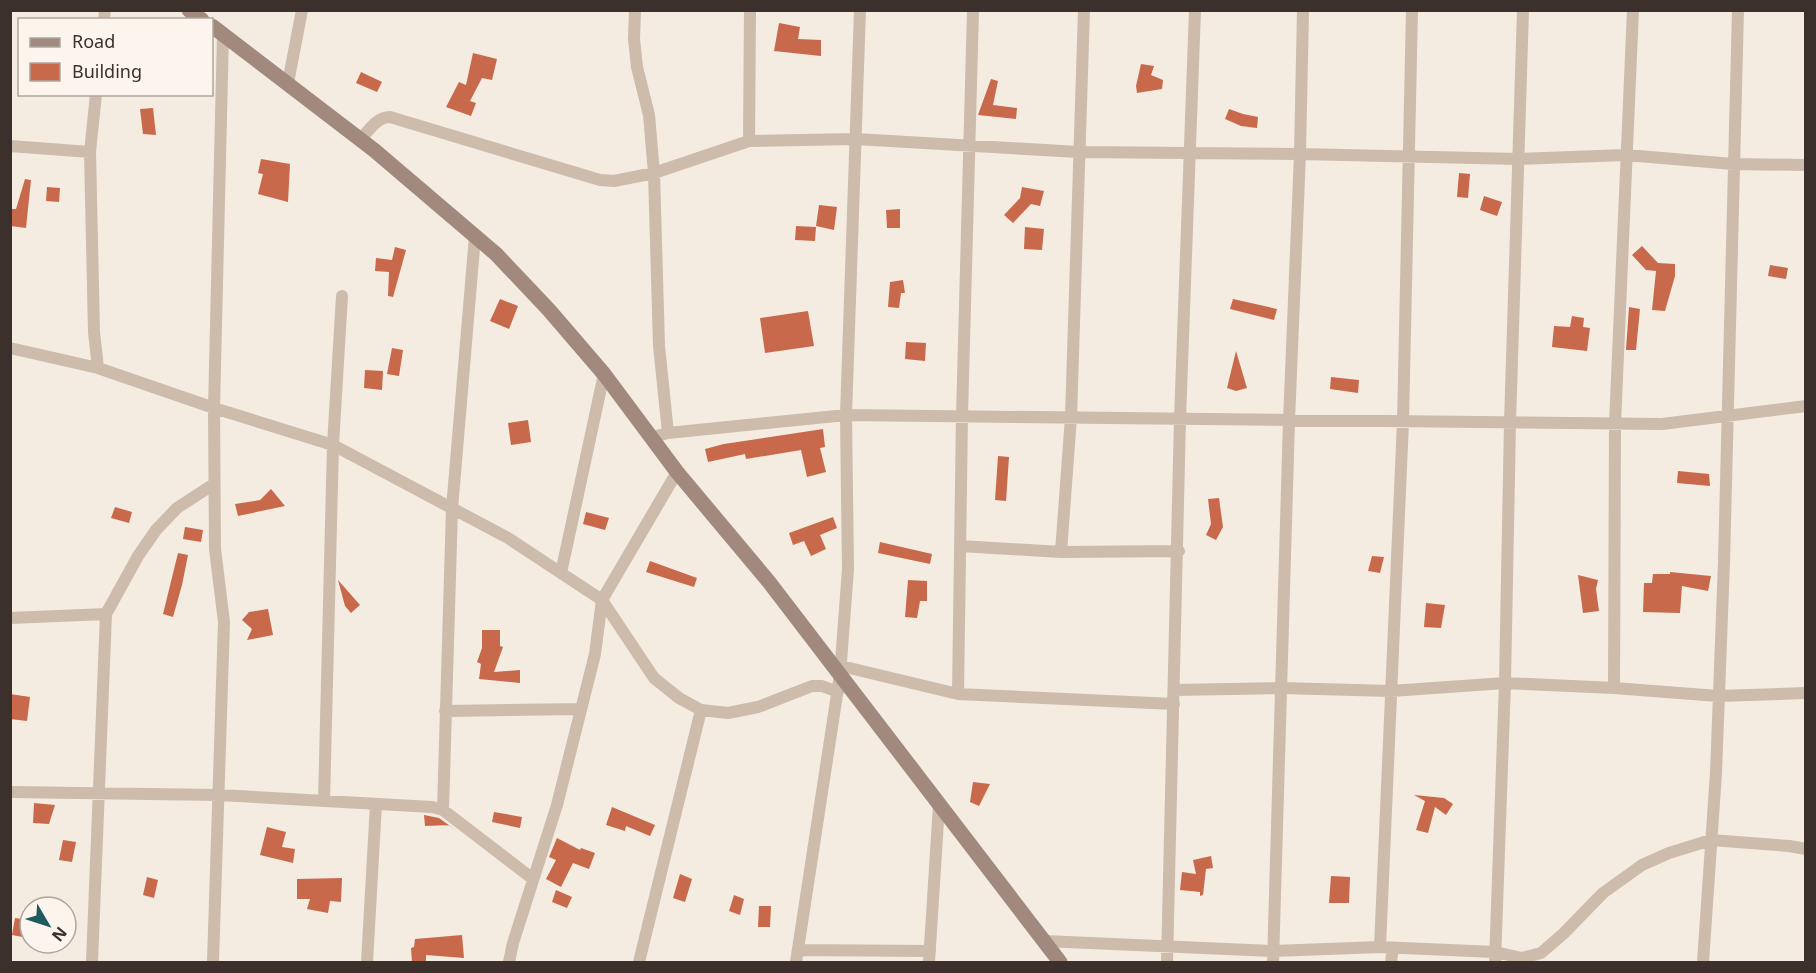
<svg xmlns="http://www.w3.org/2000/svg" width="1816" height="973" viewBox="0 0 1816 973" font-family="'Noto Sans',sans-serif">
<rect width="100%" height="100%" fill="#f4ebe1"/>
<path fill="#c8694b" d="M779,23L800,27L798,39L821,40V56L774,51Z
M473,53L497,59L492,80L482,78L470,101L476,103L471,116L446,107L459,82L466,85Z
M1141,64L1154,66L1151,75L1163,80L1162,89L1137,93L1136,86Z
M361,72L382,82L377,92L356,83Z
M991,79L998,81L993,105L1017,108L1016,119L978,115Z
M153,108L156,135L143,134L140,109Z
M1229,109L1243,114L1258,117L1257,128L1241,126L1225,119Z
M261,159L290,164L288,202L258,194L263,174L258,173Z
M1459,173L1470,174L1468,198L1457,197Z
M25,179L31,180L26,228L10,226V209H16Z
M47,187L60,188L59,202L46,201Z
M1022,187L1044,191L1040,206L1031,204L1013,223L1004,215L1020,198Z
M1484,196L1502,202L1497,216L1480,210Z
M819,205L837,207L834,230L816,226Z
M900,209V228H887L886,210Z
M796,226L816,227L815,241L795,240Z
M1025,227L1044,229L1042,250L1024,249Z
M1642,246L1658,263L1675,264V276L1665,311L1652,310L1656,271L1646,270L1632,255Z
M395,247L406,250L393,297L388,296L389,272L375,271L376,258L392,260Z
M1770,265L1788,268L1786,279L1768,276Z
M903,280L905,293H901L899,308L888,307L890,282Z
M500,299L518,306L509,329L490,321Z
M1233,299L1277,309L1274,320L1230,309Z
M1629,307L1640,309L1636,350H1626Z
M808,311L814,346L765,353L760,318Z
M1572,316L1584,318L1583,327L1590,328L1587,351L1552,347L1554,326L1570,327Z
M906,342L926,343L925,361L905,359Z
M392,348L403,350L399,376L387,374Z
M1236,351L1247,388L1236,391L1227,388Z
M365,370L383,371L382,390L364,388Z
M1331,377L1359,380L1358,393L1330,389Z
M528,420L531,442L511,445L508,423Z
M823,429L825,447L820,448L826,472L807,477L801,450L746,459L745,454L708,462L705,449L724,444Z
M998,456L1009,457L1006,501L995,500Z
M1678,471L1709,474L1710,486L1677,483Z
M271,489L285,506L238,516L235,504L260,500Z
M1219,498L1223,527L1216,540L1206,535L1211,524L1208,499Z
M115,507L132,512L129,523L111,518Z
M586,512L609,518L605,530L583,524Z
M833,517L837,528L820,535L826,549L811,556L804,541L793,545L789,533Z
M185,527L203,530L201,542L183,539Z
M880,542L932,554L930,564L878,553Z
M178,553L188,555L182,585L173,617L163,614Z
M1372,556L1384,557L1380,573L1368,571Z
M650,561L697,578L694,587L646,572Z
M1670,572L1711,576L1708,591L1682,586L1680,613L1643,612L1644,583H1652L1653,574H1670Z
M1578,575L1598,580L1596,589L1599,611L1583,613Z
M338,580L360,605L351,613L345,606Z
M908,580L927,581V601H920L917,618L905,617Z
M1426,603L1445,605L1441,628L1424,627Z
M268,609L273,635L247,640L252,629L242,620L249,612Z
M482,630H500V646L503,647L494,672L520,670V683L479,679L481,664L477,662L482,648Z
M10,694L30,697L27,721L10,719Z
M973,782L990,784L979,806L970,802Z
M1414,795L1444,798L1453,804L1446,815L1435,807L1428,833L1416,830L1425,801Z
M34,803L55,805L49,824L33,823Z
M612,807L655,825L650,836L626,826L625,831L606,825Z
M494,812L522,817L520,828L492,822Z
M424,815L439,818L457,831L449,825L425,826Z
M267,827L286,832L282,847L295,849L293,863L260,855Z
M557,838L580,850L581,848L595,853L589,869L573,863L561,887L546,879L556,860L549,857Z
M63,840L76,842L72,862L59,860Z
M1211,856L1213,868L1206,869L1203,895L1200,896V892L1180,890L1182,872L1196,874L1193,860Z
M680,874L692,879L685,902L673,898Z
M1331,876L1350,877L1349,903H1329Z
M147,877L158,880L154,898L143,895Z
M342,878L341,902L330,901L328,913L307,909L310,899H297V879Z
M556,890L572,897L567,908L552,902Z
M734,895L744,899L740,915L729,911Z
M759,906H771L770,927H758Z
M15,918L30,920L28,938L12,935Z
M462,935L464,958L426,955V963H412L411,948L414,947L415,939Z"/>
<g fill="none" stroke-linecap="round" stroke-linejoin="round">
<path stroke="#cdbbac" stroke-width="12" d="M635,10L634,39L637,67L649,115L654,173L659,346L668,433
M104,20L105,10
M288,83L302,10
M96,94L90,152L94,332L98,368
M361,139C369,130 377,117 390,117L600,180L614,181L654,173L749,141L856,139L1078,152L1300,154L1518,159L1626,155L1733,164L1806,165
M749,141L750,10
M10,146L90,152
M10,348L98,368L214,408L333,445L397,479L508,538L602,600L654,678L679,698L701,710L728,713L758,707L812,686H822L838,692
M653,437L668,433L846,415L1662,424L1806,406
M960,546L1061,552L1179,551
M1061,552L1071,417L1084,10
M561,573L604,374
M10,618L106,614
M841,666L958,694L1174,704
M1614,688L1615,424L1633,10
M1174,690L1281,688L1391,691L1505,683L1614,688L1718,696L1806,693
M958,694L962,416L973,10
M445,711L581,709
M10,792L219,795L432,807L443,810L533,879
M324,801L333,445L342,296
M443,810L452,509L475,236
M1044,941L1273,951L1380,947L1495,952L1522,958L1541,953L1563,934L1603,893L1642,865L1669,853L1711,840L1789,846L1806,849
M1380,947L1403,422L1412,10
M798,950L930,951
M92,962L106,614L138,556L156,530L177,508L214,484
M213,962L224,622L215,549L214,408L223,34
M367,962L376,804
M509,962L513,943L557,805L595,654L602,600L677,472
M639,962L701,710
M796,962L840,675L848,569L846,415L860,10
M929,962L939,805
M1167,962L1180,419L1195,10
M1273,962L1289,421L1300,154L1303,10
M1391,962L1393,948
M1495,962L1505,683L1510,423L1523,10
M1703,962L1716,773L1724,562L1738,10"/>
<path stroke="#a18a7d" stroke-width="15" d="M189,10L202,20
M212,26L374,150L496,254L549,310L604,374L677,472L769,582L1060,962"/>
</g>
<rect width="1816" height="973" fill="none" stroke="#3b302b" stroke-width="24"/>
<rect x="18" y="18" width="195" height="78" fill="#fbf5ee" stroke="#aea6a0" stroke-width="1.5"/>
<rect x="30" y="38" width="30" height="9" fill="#a18a7d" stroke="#aea6a0" stroke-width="1.5"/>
<text x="72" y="48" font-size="18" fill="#3b302b">Road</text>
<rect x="30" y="63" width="30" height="18" fill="#c8694b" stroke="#aea6a0" stroke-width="1.5"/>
<text x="72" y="78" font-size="18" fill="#3b302b">Building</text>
<g transform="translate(48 925) rotate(129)"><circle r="28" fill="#fbf5ee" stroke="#aea6a0" stroke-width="1.5"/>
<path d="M0-4.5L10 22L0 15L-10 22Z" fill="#1f5a5e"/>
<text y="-9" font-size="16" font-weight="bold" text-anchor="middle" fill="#3b302b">N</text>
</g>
</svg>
